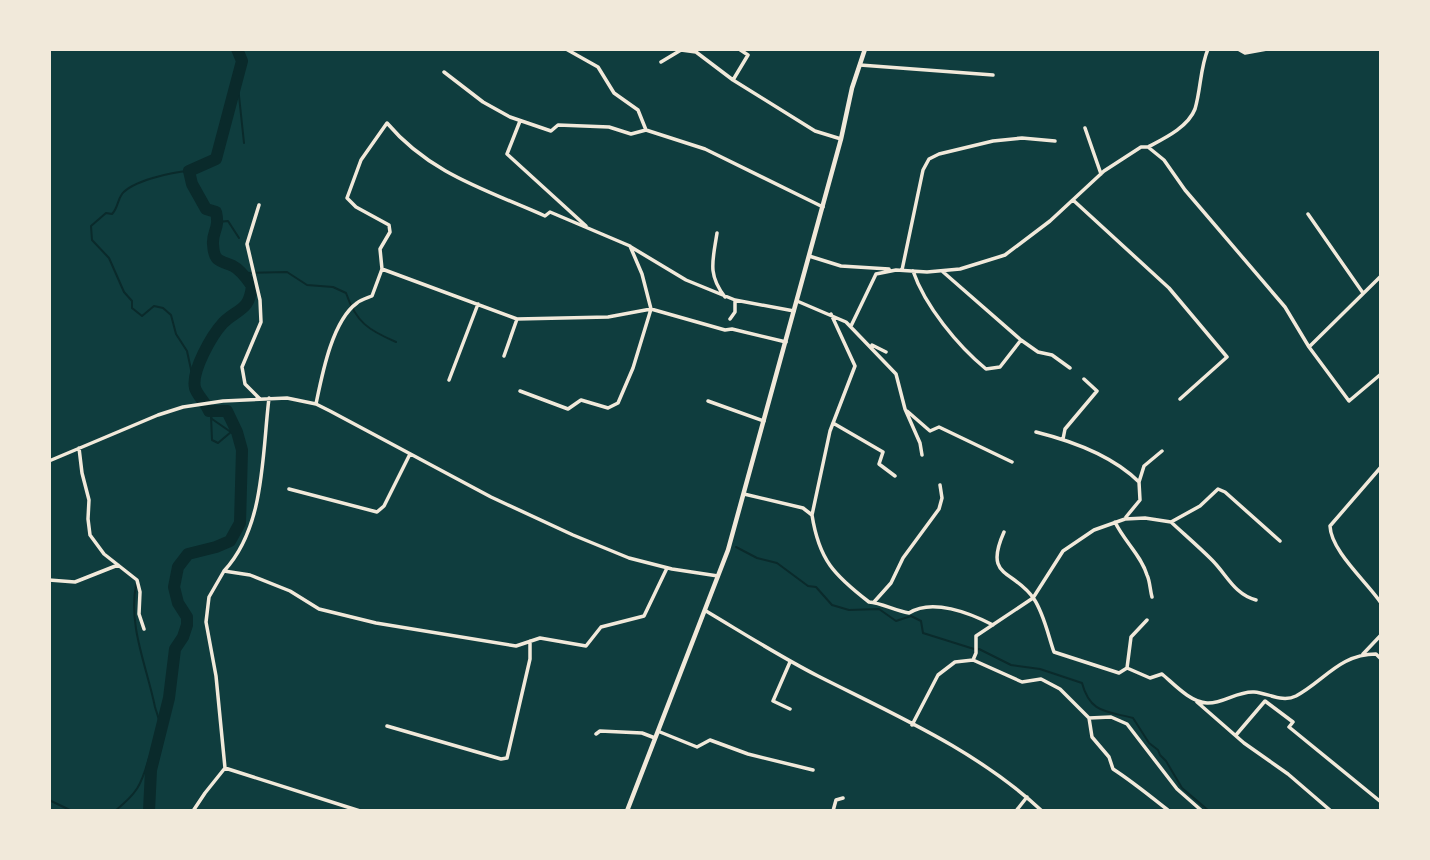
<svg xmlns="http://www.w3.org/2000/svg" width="1430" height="860" viewBox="0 0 1430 860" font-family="Helvetica,sans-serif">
<rect width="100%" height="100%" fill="#0f3d3e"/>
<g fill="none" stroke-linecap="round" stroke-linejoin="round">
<path stroke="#0a2a2b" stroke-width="2" d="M237,77L244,143
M189,171C172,172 132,181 122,194C117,201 118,208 112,214L106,213L91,226L92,240L109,258L124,292L132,301V308L142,316L154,306L163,308L171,315L176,334L187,351L195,388
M218,222L228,221L239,238
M243,273L287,272L307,285L333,287L346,293C356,322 368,330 396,342
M209,411L212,419L238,437
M211,416L212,440L218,443L231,432
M736,547L757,558L777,563L808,586L816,587L832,605L849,610L879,609L896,621L911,616L921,621L923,633L974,649
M979,649L1011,665L1040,669L1082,683C1090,713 1106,711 1133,718L1149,743L1158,750L1160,755L1166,761L1182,788L1209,811
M49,800L72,811
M115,811C137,793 141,786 149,758C152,750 158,741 160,733C162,726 157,714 155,707C147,667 128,626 136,585"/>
<path stroke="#0a2a2b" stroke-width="12" d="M149,811L151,770L169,698L175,649L183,637L187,625V617L178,603L174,587L178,567L188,554L216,547L230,541L240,523L242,450L237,432L227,411H209C206,403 197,395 195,388C191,371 212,335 223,323C238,308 249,312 252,286C247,279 241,270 233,266C219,260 214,262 213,244C212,231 220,229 216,212L206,209L192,184L189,171L216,159L242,61L237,49"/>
<path stroke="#f1e9da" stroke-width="3.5" d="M566,49L598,67L614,93L638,110L646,130
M1238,49L1245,53L1267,49
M661,62L681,50L696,52L733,80L815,131L841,139
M860,65L993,75
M444,72L483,102L510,117L551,131L558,125L609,127L631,134L646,130L705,149L823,207
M733,80L748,55L739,49
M520,121L507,154L586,226
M1085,128L1101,174
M1148,147C1165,138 1188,127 1195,109C1201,89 1200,68 1208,49
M1073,200L1169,288L1227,357L1180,399
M259,205L247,244L260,300L261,322L242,367L245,384L259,398
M1308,214L1363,293
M717,233C713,260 707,274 725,297
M631,247L686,280L735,300V312L730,319
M809,256L841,266L889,269
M382,269L517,319L608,317L651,309L725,330L732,329L786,342
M902,270L923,170L929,159L939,154L993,141L1022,138L1055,141
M913,271C925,306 958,346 986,369L1000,367L1021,340L942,271
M735,300L794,311
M797,301L846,322L896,374L905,409L920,443L922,455
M851,326L876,274L896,270L927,272L960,269L1005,255L1050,221L1104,171L1141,147H1148L1164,160L1185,190L1285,307L1309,347L1349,401L1381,374
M1021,340L1038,352L1052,355L1070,368
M872,345L886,352
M1309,347L1381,276
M504,356L517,319
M449,380L478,304
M708,401L764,421
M316,404C322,375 332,321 357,303C360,300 367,298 372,296L382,269L380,249L390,232L389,225L356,207L347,198L361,160L387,123C430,174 487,190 545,216L550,212L630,246L642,274L651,309L633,368L618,403L608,408L581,400L568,409L520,391
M907,411L930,431L939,427L1012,462
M833,423L883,452L879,464L895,476
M1036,432C1072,441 1112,455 1139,482L1140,500L1126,517
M1063,439L1065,429L1097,391L1084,379
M79,448L82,473L89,500L88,519L90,535L104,554L137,580L140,592L139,614L144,629
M49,461L158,415L183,407L223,401L287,398L316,404L330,411L491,497L573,535L629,558L672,569L718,576
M1381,467L1330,526C1331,551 1366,581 1381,603
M1139,482L1144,466L1162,451
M289,489L377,512L384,506L410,454
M744,494L803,508L812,515C819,560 834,575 869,602C882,603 895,611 909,613C932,598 970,613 993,625
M812,515L830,431L855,366L831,314
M1115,522C1124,541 1141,555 1147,575C1150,581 1150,590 1152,597
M1171,522C1185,535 1199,547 1212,560C1227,575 1234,594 1256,600
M1004,532C983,579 1014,569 1034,599C1044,614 1048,635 1054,652L1119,673L1127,668L1150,678L1162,674C1174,684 1190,702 1207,703C1223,704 1237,691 1254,692C1268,693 1282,703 1296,696C1324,681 1340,654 1376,654L1381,659
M224,571C265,527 262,455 269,398
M49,580L75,582L118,565
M874,602L891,583L903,558L939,509L942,498L940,485
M706,611C743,633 779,656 818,676C895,715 978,751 1042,811
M1363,654L1381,635
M973,660L1022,682L1041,679L1060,689L1089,718L1111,717L1127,724L1177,789L1202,811
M1127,668L1131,637L1147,620
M1197,702L1244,743L1288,774L1331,811
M790,709L773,701L790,662
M1089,718L1092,737L1109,757L1113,769C1133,782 1150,796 1169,811
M912,725L938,675L955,662L973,660L976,653V636L1033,598L1063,551L1094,530L1125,519L1145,518L1171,522L1200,506L1218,489L1225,492L1280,541
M387,726L501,759L507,758L530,659V641
M660,732L697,747L710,740L748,754L813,770
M596,734L600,731L642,733L655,738
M1236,735L1265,701L1293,722L1289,727L1381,802
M225,768L360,811
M193,811L205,793L225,768L216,676L206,622L209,597L224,571L250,575L290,591L319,609L376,623L516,646L540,638L586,646L601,627L644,616L667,568
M833,811L836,800L843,798
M1016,811L1027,797"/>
<path stroke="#f1e9da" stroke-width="4.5" d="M627,811L728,550L841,139L852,88L865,49"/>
</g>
<rect width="1430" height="860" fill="none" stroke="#f1e9da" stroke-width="102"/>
</svg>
